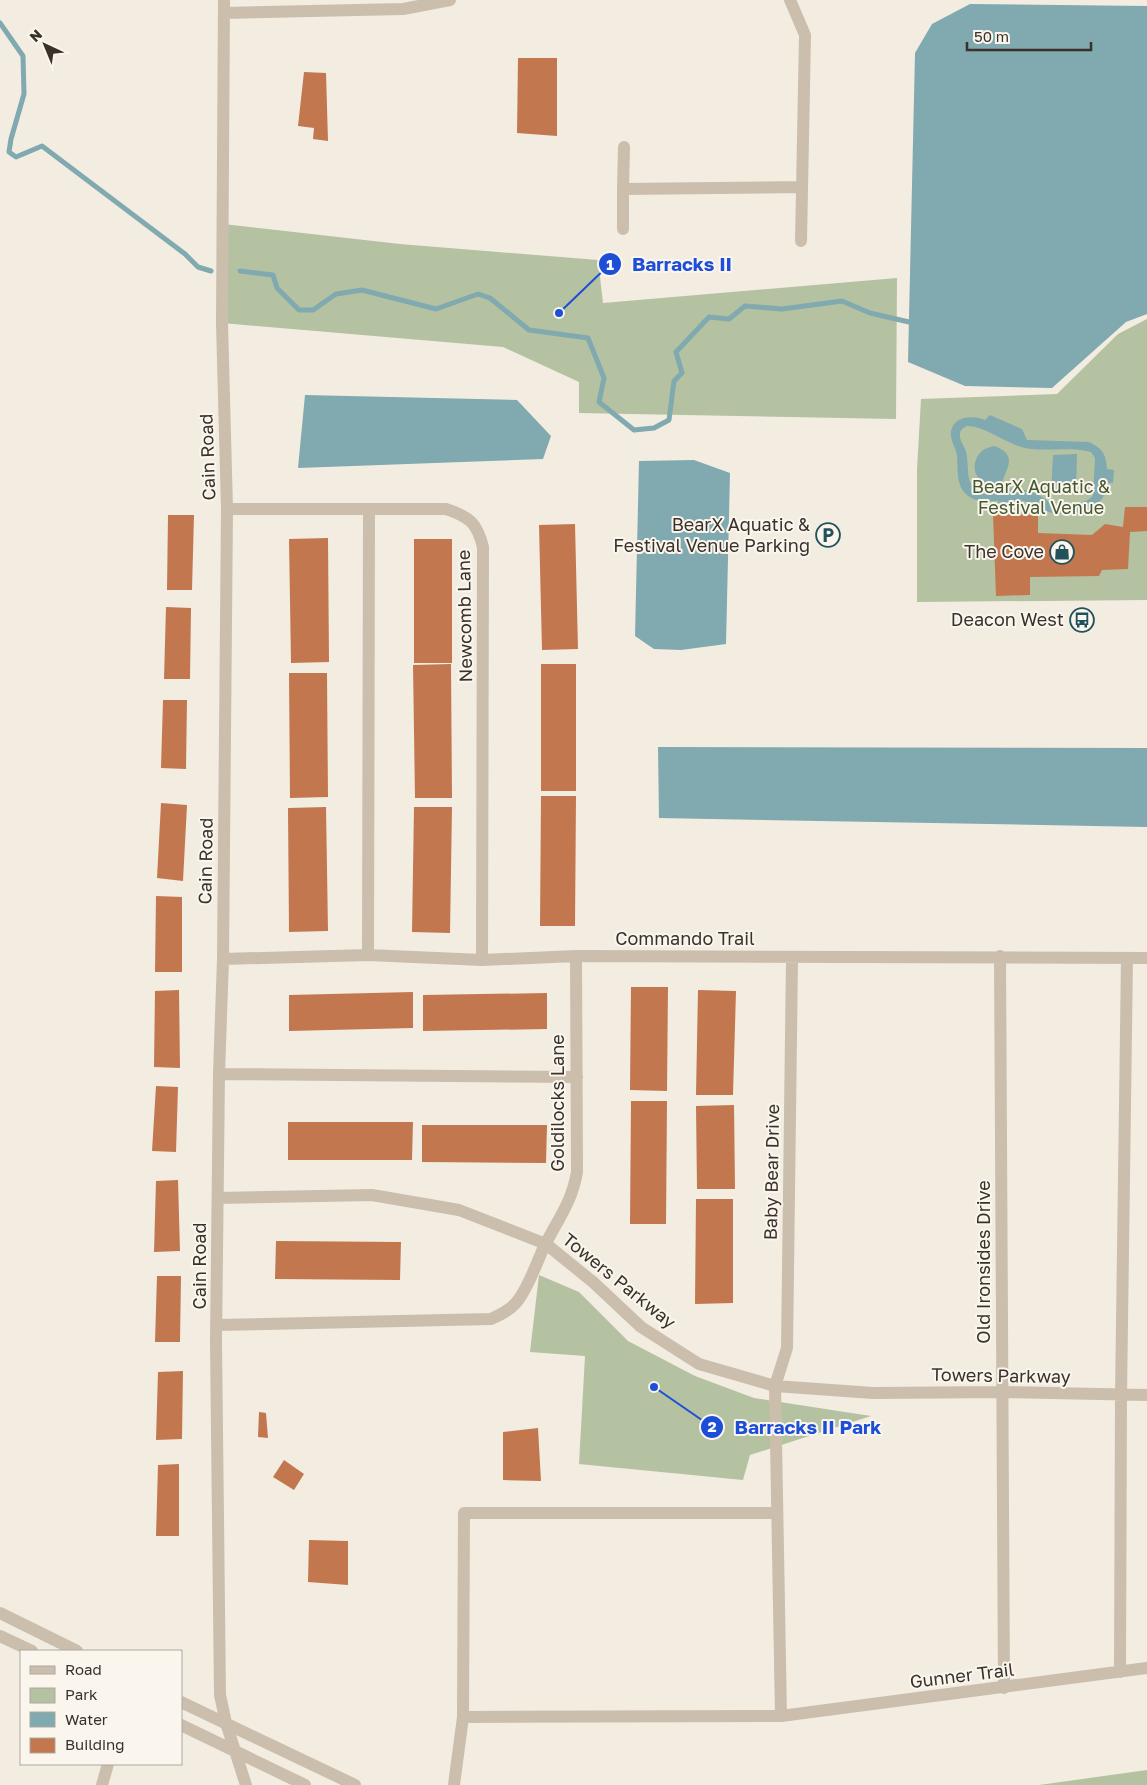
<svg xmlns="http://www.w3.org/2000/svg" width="1147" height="1785" viewBox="0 0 1147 1785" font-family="'Golos Text',sans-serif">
<rect width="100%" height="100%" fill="#f3ece1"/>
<path fill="#b4c2a1" d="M223,224L400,244L598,260L603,303L897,278L896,419L579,413V382L503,347L222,323Z
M1147,319V600L917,602V470L921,399L1057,394L1118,334Z
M539,1275L579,1292L628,1341L695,1376L754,1398L871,1416L750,1455L743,1480L579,1464L585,1356L530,1352Z
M1147,1770V1785H1039Z"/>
<path fill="#80a9b0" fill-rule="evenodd" d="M970,4L1147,6V314L1126,322L1052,388L965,386L908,362L915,53L932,24Z
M305,395L517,400L551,436L543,459L298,468Z
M990,415L1022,429L1027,440L1089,442C1103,449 1106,454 1107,469L1114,470L1113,483H1108C1106,490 1105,496 1100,501C1091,512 1065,516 1052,513C1035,508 1031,499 1011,500L1009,505L999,506L998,501C986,501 974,503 965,493C956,484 958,467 957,455C956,449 952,443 951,437C949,417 971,414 985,420ZM967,426C986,426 1006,444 1025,448C1046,452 1070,446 1091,452L1095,458L1093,495C1090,500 1085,501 1080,503C1049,514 1053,498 1029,491C1020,488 1011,489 1002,488C999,476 1024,456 994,446C990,447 986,448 983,450C974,457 971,472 980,479C985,483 990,483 993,488C989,493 985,495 979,492C964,483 970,467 966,452C965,446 959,441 960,434C960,429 964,428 967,426Z
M1077,454L1076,494H1051L1053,455Z
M694,460L730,473L726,644L681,650L654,649L635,636L639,461Z
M658,747L1147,748V827L659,818Z"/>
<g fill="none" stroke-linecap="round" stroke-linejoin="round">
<path stroke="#80a9b0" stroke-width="5" d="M0,23L23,56L24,94L11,139L9,152L16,157L42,146L185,254L198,267L211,271
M240,271L273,275L277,288L299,310H313L336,294L362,290L436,309L478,294L490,298L529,330L588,338L604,378L599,402L634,430L654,428L669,420L674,381L682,373L676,352L709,317L729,319L745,306L782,309L842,301L870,313L909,322L914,320"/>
</g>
<path fill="#c3774f" d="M518,58H557V136L517,133Z
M304,72L326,73L328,141L313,139L314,128L298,126Z
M1125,507H1147V531L1130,532L1128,569L1102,570L1099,576L1030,577V595L996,596L993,514L1038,515V533L1092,535L1105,524L1123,527Z
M168,515H194L192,590H167Z
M575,524L578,649L542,650L539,525Z
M328,538L329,662L291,663L289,539Z
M414,539H452V663H414Z
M166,607L191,608L190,679H164Z
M451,664L452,798H415L413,665Z
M541,664H576V791H541Z
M289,673H327L328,797L290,798Z
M163,700H187L186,769L161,768Z
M541,796H576L575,926H540Z
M161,803L187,805L183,881L157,878Z
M326,807L328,931L289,932L288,808Z
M414,807H452L450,933L412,932Z
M156,896L182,897V972H155Z
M631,987H668L667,1091L630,1090Z
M179,990L180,1068L154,1067L155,991Z
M698,990L736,991L733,1095H696Z
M413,992V1028L289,1031V995Z
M547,993V1029L423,1031V995Z
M156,1086L178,1087L176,1152L152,1151Z
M631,1101H667L666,1224H630Z
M734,1105L735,1189H697L696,1106Z
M288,1122H413L412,1160H288Z
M422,1125H547L546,1163L422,1162Z
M178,1180L180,1251L154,1252L156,1181Z
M696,1199H733V1303L695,1304Z
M276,1241L401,1242L400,1280L275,1279Z
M157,1276H181L180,1342H155Z
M183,1371L182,1439L156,1440L158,1372Z
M259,1412L266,1413L268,1438L258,1437Z
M538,1428L541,1481L503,1480V1432Z
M284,1460L304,1474L294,1490L273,1477Z
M179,1464V1536H156L158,1465Z
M309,1540L348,1541V1585L308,1582Z"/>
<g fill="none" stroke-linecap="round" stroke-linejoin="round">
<path stroke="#cbbead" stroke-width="12" d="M224,0L222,323L227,509L223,959L219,1074L216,1342L220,1695L226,1723L246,1785
M790,0L805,35L801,241
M224,13L403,9L450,0
M623,189L624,147
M623,229V189L802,187
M227,509H446C470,517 477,523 483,547L482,960
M368,955L369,509
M1000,956L1004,1688
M223,959L368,955L482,960L576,956L1147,958
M219,1074L577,1077
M218,1198L372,1195L459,1210L546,1244L593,1282L641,1327L699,1364L775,1386L873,1393L1003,1392L1147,1395
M217,1325L491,1319C502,1314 512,1309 519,1299C529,1285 536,1265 543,1249C556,1222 572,1203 577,1172L576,956
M0,1613L77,1651
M0,1636L32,1651
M1120,1672L1121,1396L1127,958
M181,1702L355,1785
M781,1716L775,1386L787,1348L792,958
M463,1717L781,1716L1147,1668
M181,1725L305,1785
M102,1785L108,1764
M454,1785L463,1717L464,1513H777"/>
</g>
<defs>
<g id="parking-ring" transform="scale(1.25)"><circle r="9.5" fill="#faf6ee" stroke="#21515b" stroke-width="1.5"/><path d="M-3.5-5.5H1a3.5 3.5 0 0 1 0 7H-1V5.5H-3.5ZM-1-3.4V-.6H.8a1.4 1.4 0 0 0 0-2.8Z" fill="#21515b"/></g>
<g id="shop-ring" transform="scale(1.25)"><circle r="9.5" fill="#faf6ee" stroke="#21515b" stroke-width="1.5"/><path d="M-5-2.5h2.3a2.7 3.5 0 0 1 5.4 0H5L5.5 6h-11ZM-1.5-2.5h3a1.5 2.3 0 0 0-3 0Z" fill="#21515b"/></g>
<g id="bus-ring" transform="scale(1.25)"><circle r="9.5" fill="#faf6ee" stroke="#21515b" stroke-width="1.5"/><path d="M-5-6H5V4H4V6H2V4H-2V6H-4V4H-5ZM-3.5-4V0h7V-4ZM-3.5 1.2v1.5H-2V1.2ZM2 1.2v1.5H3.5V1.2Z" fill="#21515b"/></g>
</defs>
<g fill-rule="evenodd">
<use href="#parking-ring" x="828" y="535"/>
<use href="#shop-ring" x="1062" y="552"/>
<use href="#bus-ring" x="1082" y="620"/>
</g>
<g text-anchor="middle" stroke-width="4" stroke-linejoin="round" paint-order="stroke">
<g font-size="18" fill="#3a312b" stroke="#faf6ee">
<text transform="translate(208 457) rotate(-92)" y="6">Cain Road</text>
<text transform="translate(465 616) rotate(-91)" y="6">Newcomb Lane</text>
<text transform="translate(206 861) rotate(-89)" y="6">Cain Road</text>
<text x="685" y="945">Commando Trail</text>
<text transform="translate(558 1103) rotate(-90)" y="6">Goldilocks Lane</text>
<text transform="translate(772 1172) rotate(-89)" y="6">Baby Bear Drive</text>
<text transform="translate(984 1262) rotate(-90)" y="6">Old Ironsides Drive</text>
<text transform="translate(200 1266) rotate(-90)" y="6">Cain Road</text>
<text transform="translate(619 1281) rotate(39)" y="6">Towers Parkway</text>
<text transform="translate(1001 1376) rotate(1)" y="6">Towers Parkway</text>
<text transform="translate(962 1676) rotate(-7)" y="6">Gunner Trail</text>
</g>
<g font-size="18" fill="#45582f" stroke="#faf6ee">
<text x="1041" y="493">BearX Aquatic &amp;<tspan x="1041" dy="21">Festival Venue</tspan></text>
</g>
<g font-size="18" fill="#3a312b" stroke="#faf6ee" text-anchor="end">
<text x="810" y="531">BearX Aquatic &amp;<tspan x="810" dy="21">Festival Venue Parking</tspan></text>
<text x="1044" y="558">The Cove</text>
<text x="1064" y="626">Deacon West</text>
</g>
</g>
<path fill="none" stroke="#1d4ed8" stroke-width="2" d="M559 313L610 264M654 1387L712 1427"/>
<g fill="#1d4ed8" stroke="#faf6ee" stroke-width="2">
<circle cx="559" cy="313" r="5"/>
<circle cx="654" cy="1387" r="5"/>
<circle cx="610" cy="264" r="12"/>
<circle cx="712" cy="1427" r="12"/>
</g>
<g font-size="15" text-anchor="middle" font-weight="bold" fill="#fff">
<text x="610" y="270">1</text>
<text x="712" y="1432">2</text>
</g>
<g font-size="19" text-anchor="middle" font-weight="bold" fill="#1d4ed8" stroke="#faf6ee" stroke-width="4" stroke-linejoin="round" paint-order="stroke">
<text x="682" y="271">Barracks II</text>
<text x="808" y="1434">Barracks II Park</text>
</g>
<rect x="20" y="1650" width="162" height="115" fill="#faf6ee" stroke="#ada7a0"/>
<rect x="30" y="1666" width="25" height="8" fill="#cbbead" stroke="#ada7a0"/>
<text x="65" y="1675" font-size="15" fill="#3a312b">Road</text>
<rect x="30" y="1688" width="25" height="15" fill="#b4c2a1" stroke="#ada7a0"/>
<text x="65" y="1700" font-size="15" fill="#3a312b">Park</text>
<rect x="30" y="1712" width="25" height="15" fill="#80a9b0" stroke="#ada7a0"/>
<text x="65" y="1725" font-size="15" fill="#3a312b">Water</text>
<rect x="30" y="1738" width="25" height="15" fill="#c3774f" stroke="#ada7a0"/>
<text x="65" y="1750" font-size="15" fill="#3a312b">Building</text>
<g transform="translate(45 45) rotate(316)" stroke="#faf6ee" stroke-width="4" paint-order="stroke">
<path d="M0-4L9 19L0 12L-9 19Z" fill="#3a312b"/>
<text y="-8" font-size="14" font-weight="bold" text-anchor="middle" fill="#3a312b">N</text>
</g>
<path d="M967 42v8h124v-8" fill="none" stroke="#3a312b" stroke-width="2.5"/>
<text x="974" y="42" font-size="15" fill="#3a312b" stroke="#faf6ee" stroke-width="4" paint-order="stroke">50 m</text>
</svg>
